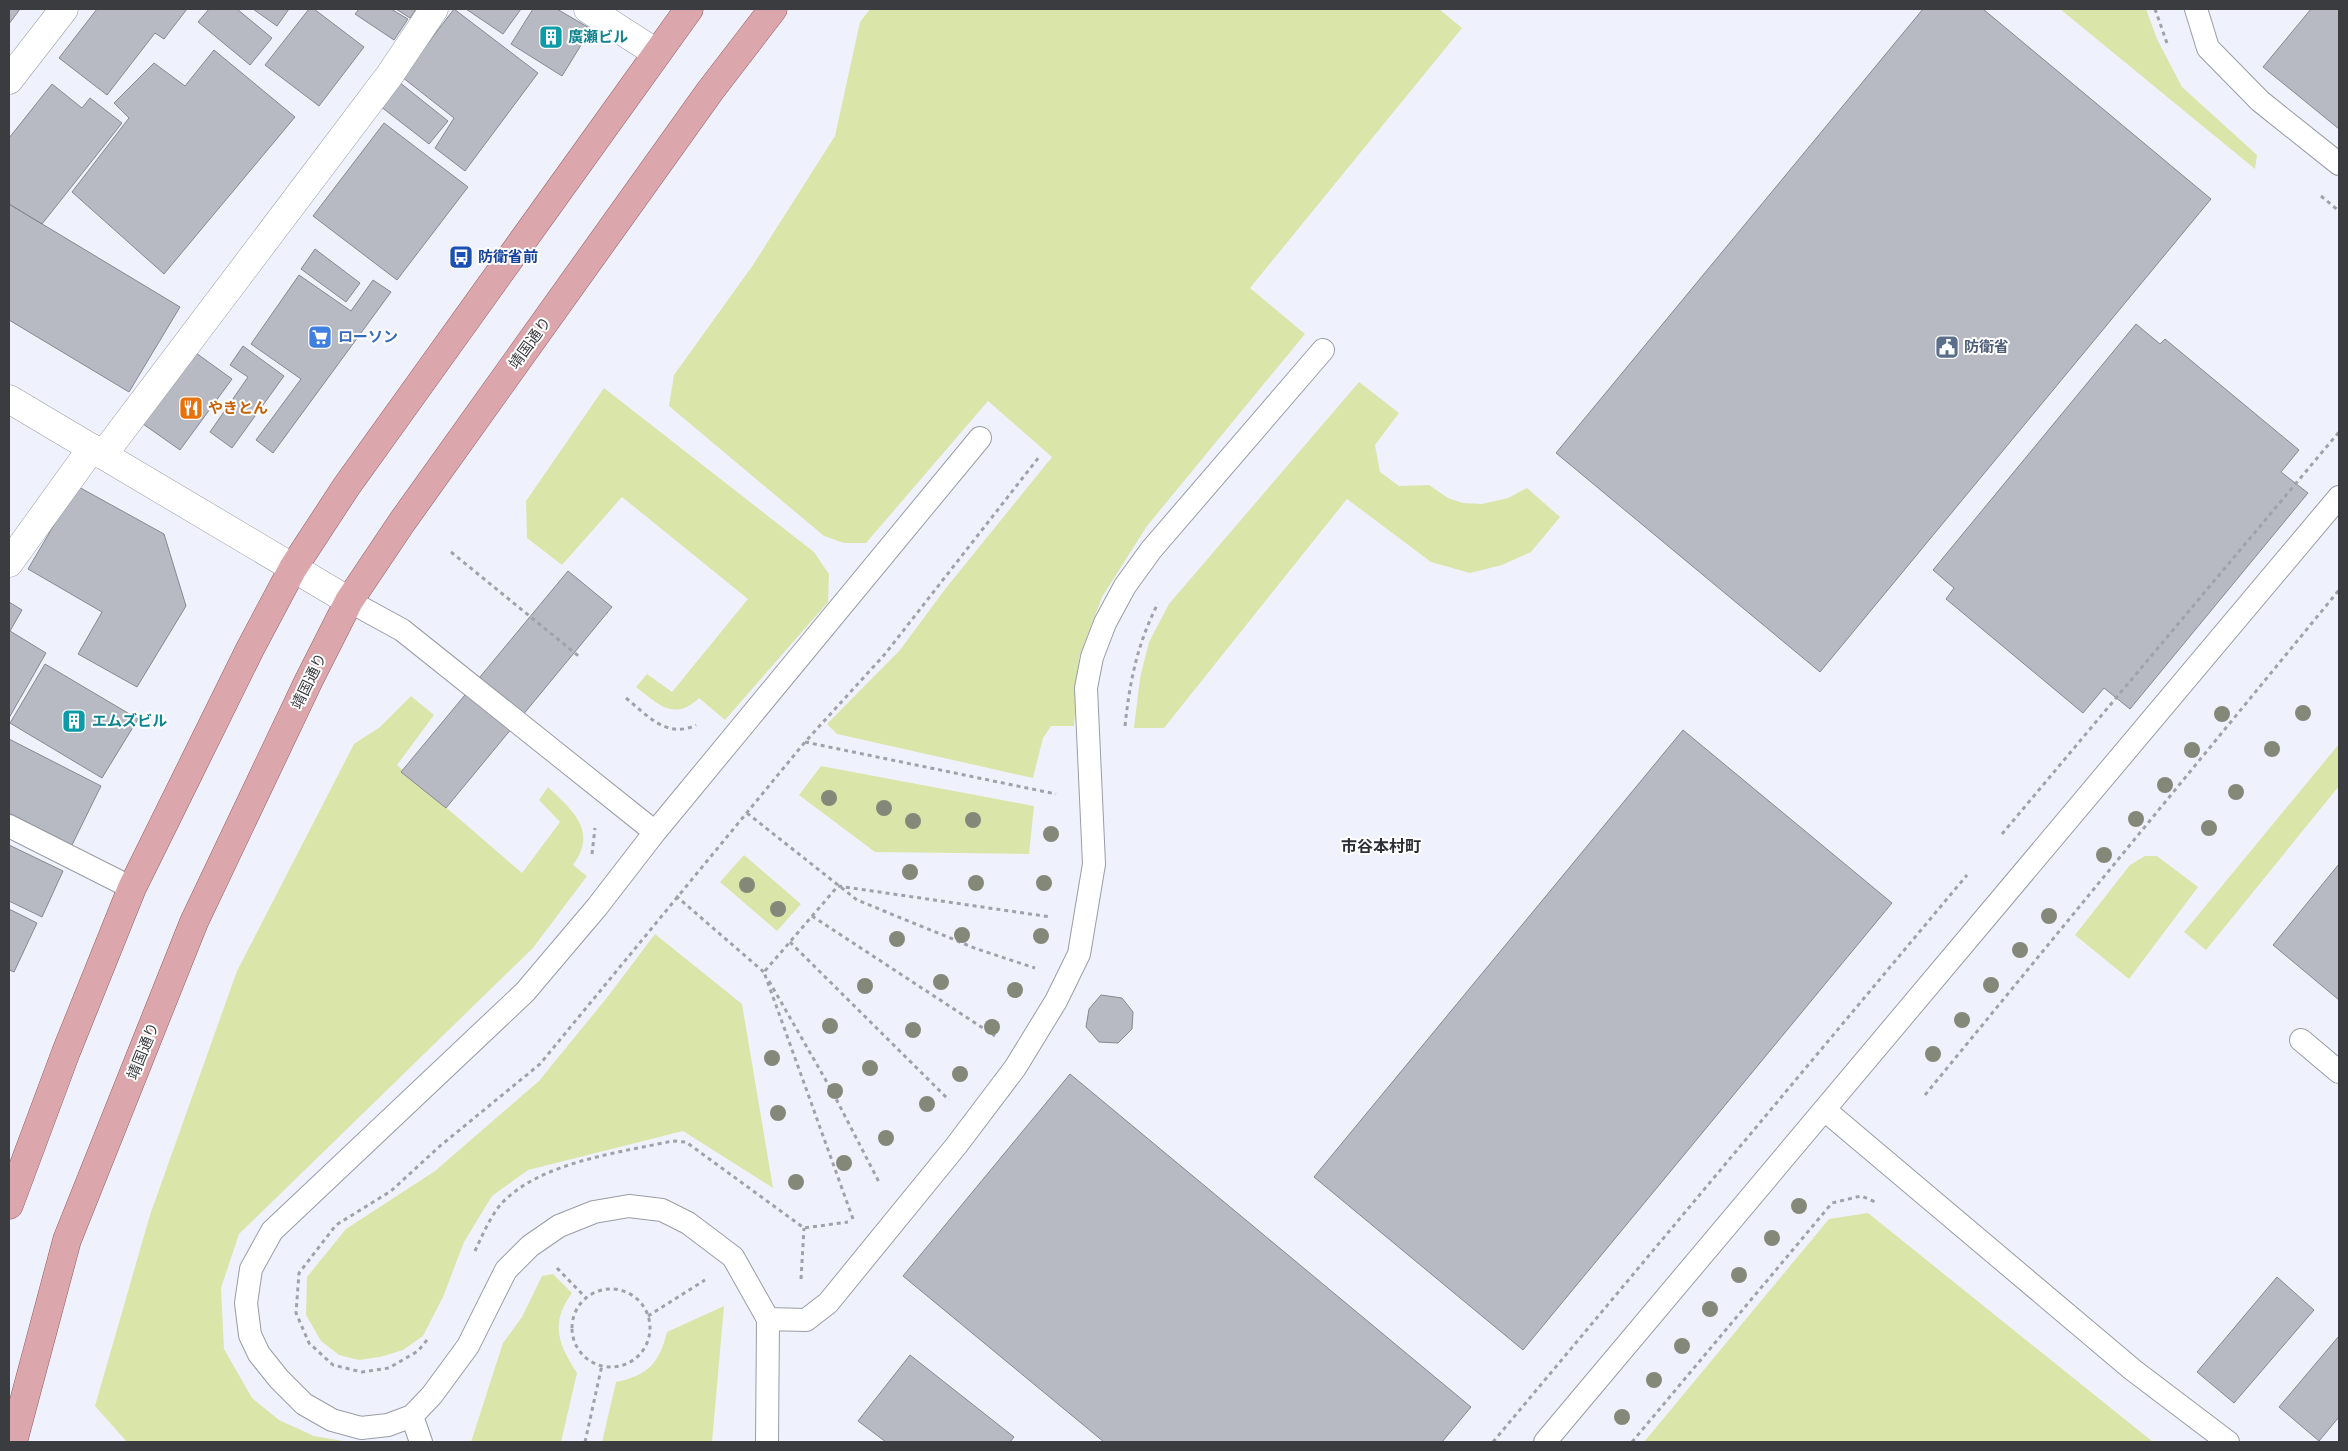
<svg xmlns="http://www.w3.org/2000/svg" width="2348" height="1451" viewBox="0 0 2348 1451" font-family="'DM Sans','Noto Sans JP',sans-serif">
<rect width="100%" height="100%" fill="#eff2fc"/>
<path fill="#dae5aa" d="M870,9H1439L1462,28L1250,288L1305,334L1147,526L1102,597L1079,658L1074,726H1051L1043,738L1033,778L837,734L827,724L900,650L946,588L1052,457L988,401L866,543H844L824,536L669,406L674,375L753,265L835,136L860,22Z
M2060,9H2146L2157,39L2182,87L2257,155L2255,169Z
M1359,382L1399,413L1375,445L1380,472L1399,486L1429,485L1448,498L1463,503L1482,504L1508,498L1527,488L1560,517L1531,552L1502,565L1470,573L1431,562L1347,499L1164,728H1134L1140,678L1149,642L1169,604Z
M604,388L814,552L829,574L828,602L725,720L699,698C674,722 658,704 636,687L647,674L672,692L748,599L622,497L562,565L527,538L526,501Z
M411,696L434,715L397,765L522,873L560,822L539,800L548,787C573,811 598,831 573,865L587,876L533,948L239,1234L221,1288L224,1349L252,1398L279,1420L314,1436L349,1442H127L95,1406L150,1215L237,971L354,744L380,727Z
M2339,744V786L2206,950L2184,932Z
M821,766L1034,806L1029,854L875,852L799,795Z
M744,855L801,904L777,931L720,882Z
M2157,856L2198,887L2129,979L2075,935L2130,865L2145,856Z
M655,934L742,1004L773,1188L683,1131L528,1170L492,1196L464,1242L443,1297L423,1336L403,1350L380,1357L359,1360L339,1355L321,1341L306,1315L307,1277L346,1229L435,1171L539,1081L609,995Z
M1868,1213L2153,1442H1644L1829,1219Z
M553,1274L572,1293C550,1323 558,1344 577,1373L561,1442H471L503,1343L522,1317L542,1276Z
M724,1306L712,1442H602L616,1382C648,1375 659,1364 667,1332Z"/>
<path fill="#b7b9c3" stroke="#868892" d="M9,9H20L9,24Z
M97,9H187L164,39L155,33L107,95L59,58Z
M209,9H237L272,38L250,65L198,22Z
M253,9H289L277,26Z
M309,9H314L364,47L319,106L265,65Z
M359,9H391L408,19L394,40L355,14Z
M396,9H416L410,18Z
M454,9L538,73L465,171L435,148L454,118L402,77Z
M466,9H521L503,34Z
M533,9H557L591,29L562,76L511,44Z
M1923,9H1983L2211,199L1820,672L1556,453Z
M2311,9H2339V129L2263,67Z
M214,50L295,117L164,274L72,192L129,118L114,103L154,63L185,86Z
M399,82L448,121L429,144L380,106Z
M52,84L82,108L90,98L122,123L42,224L9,204V138Z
M384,123L468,187L397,280L313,216Z
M9,204L180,307L129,392L9,320Z
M315,249L360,283L346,302L301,269Z
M299,275L351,311L373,280L391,292L273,453L256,440L301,379L251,344Z
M2136,324L2160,344L2165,339L2299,450L2281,472L2308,493L2130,709L2104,688L2083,713L1946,599L1954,588L1933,570Z
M243,346L284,376L232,448L210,432L248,377L230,365Z
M196,353L232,379L180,450L143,424Z
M77,486L164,534L186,606L137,687L78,654L102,612L28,569Z
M568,571L612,607L446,808L401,772Z
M9,602L22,610L10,631L46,653L9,718Z
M45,664L138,719L102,778L10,723Z
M1683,730L1892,903L1523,1350L1314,1177Z
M9,739L101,786L72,845L9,813Z
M9,845L63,871L42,917L9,901Z
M2339,864V1000L2273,945Z
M9,909L37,923L14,972L9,970Z
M1101,995L1122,998L1133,1012L1132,1029L1118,1043L1099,1042L1086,1027L1089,1009Z
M1070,1074L1471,1407L1442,1442H1104L903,1276Z
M2277,1277L2314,1310L2234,1403L2197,1372Z
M2339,1336V1417L2319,1441L2279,1407Z
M910,1355L1014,1437L1010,1442H886L858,1421Z"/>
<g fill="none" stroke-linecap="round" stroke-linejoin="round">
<g stroke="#9a9ca6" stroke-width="24">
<path id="lane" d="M2196,9L2208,48L2260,101L2339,164
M349,601L402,630L655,832L597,907L525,992L272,1231L251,1269L246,1303L250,1335L259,1354L279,1379L304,1404L332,1420L361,1428L388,1425L412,1416L432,1395L468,1346L506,1270L530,1246L559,1226L594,1212L629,1206L662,1210L688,1223L733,1257L768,1319L767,1442
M9,826L132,888
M655,832L980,438
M2301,1040L2339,1072
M1826,1111L2133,1370L2228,1442
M768,1319L806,1320L828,1303L956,1146L1015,1068L1056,1001L1079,954L1094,864L1086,688L1092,657L1105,623L1125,586L1151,550L1323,350
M412,1416L421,1442
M1545,1442L2339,497"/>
</g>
<g stroke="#9a9ca6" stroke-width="29">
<path id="street" d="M588,9L655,52
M9,80L64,9
M103,455L389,76L434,9
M9,563L92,448"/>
</g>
<g stroke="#9a9ca6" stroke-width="29">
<path id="secondary" d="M9,399L349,601"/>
</g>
<g stroke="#945c62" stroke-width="29">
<path id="primary" d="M9,1205L66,1052L132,888L250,649L293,568L346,487L689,9
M13,1442L67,1240L194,922L309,680L349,601L402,522L710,91L773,9"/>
</g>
<path stroke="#a0a2a9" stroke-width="3" stroke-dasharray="4 4" stroke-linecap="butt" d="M2155,9L2168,46
M2321,196L2339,211
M451,552L581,658
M626,698C648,716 667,739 696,725
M1125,726C1130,680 1137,645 1158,603
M805,742L1056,794
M747,813L857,900L977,949L1035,968
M2002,834L2339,432
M592,854L595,828
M676,896L765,973
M812,916L995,1036
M790,942L949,1100
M769,981L832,1091L880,1184
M1925,1095L2339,590
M853,1219L764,972L838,886L1051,917
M475,1251C482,1236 490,1217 501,1204C540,1162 618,1153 672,1141L686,1142L804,1228L848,1222
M557,1268L586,1298
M801,1279L804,1228
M572 1328a39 39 0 1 1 78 0a39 39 0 1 1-78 0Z
M648,1316L705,1280
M427,1340L418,1351L389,1368L362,1372L333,1365L309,1343L296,1313L299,1273L336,1225L391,1191L440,1146L540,1064L805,742L885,654L1039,457
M585,1442L602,1365
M1493,1442L1967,875
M1632,1442L1832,1203L1861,1196L1878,1203"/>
<use href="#lane" stroke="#fff" stroke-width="22"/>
<use href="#street" stroke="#fff" stroke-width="28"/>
<use href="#secondary" stroke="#fff" stroke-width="28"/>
<use href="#primary" stroke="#dca7ac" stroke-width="28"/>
</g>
<g fill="#848879">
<circle cx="2303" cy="713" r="8"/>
<circle cx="2222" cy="714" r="8"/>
<circle cx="2272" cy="749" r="8"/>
<circle cx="2192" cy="750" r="8"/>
<circle cx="2165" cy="785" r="8"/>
<circle cx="2236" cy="792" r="8"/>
<circle cx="829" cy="798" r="8"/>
<circle cx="884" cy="808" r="8"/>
<circle cx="2136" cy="819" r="8"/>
<circle cx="973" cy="820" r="8"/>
<circle cx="913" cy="821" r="8"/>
<circle cx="2209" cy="828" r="8"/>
<circle cx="1051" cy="834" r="8"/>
<circle cx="2104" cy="855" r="8"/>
<circle cx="910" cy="872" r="8"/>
<circle cx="976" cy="883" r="8"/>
<circle cx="1044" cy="883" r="8"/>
<circle cx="747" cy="885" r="8"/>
<circle cx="778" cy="909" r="8"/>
<circle cx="2049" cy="916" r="8"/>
<circle cx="962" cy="935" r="8"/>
<circle cx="1041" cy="936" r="8"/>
<circle cx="897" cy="939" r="8"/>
<circle cx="2020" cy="950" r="8"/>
<circle cx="941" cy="982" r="8"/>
<circle cx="1991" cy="985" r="8"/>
<circle cx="865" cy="986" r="8"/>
<circle cx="1015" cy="990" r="8"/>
<circle cx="1962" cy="1020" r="8"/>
<circle cx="830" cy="1026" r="8"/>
<circle cx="992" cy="1027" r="8"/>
<circle cx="913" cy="1030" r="8"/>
<circle cx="1933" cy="1054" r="8"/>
<circle cx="772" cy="1058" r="8"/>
<circle cx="870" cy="1068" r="8"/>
<circle cx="960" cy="1074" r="8"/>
<circle cx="835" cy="1091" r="8"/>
<circle cx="927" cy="1104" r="8"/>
<circle cx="778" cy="1113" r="8"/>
<circle cx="886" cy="1138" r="8"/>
<circle cx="844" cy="1163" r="8"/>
<circle cx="796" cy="1182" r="8"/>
<circle cx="1799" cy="1206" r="8"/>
<circle cx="1772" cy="1238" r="8"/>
<circle cx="1739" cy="1275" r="8"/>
<circle cx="1710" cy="1309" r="8"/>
<circle cx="1682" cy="1346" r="8"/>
<circle cx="1654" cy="1380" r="8"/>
<circle cx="1622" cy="1417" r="8"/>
</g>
<defs>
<g id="building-square" transform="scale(1.25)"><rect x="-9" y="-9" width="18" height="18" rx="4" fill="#0f9aa8" stroke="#fff"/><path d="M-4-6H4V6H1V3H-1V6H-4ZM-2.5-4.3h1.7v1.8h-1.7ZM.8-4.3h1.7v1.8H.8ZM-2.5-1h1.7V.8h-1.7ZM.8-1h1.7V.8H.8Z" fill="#fff"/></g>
<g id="bus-square" transform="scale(1.25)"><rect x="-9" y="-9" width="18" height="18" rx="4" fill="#1a4fb4" stroke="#fff"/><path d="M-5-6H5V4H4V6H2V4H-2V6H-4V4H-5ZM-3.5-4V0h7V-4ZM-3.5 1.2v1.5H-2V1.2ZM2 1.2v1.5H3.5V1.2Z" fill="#fff"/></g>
<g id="supermarket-square" transform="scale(1.25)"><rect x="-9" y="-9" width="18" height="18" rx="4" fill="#3f7fe0" stroke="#fff"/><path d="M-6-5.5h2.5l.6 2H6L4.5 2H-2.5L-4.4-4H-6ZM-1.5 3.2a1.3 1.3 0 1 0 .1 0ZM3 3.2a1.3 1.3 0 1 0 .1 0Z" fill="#fff"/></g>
<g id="civic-square" transform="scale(1.25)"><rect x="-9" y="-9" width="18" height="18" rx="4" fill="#5c6f8a" stroke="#fff"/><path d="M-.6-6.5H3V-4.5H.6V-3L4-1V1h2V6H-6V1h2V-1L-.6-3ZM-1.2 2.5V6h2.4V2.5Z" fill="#fff"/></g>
<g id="restaurant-square" transform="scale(1.25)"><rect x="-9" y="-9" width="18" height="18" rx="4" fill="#e8710a" stroke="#fff"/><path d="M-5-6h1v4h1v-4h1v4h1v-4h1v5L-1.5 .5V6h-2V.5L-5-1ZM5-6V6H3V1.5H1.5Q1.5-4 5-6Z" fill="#fff"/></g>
</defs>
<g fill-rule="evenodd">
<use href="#building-square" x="551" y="37"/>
<use href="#bus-square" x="461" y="257"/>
<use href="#supermarket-square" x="320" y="337"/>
<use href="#civic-square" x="1947" y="347"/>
<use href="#restaurant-square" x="191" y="408"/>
<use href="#building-square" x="74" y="721"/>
</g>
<g text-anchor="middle" stroke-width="4" stroke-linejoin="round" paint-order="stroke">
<g font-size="15" font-weight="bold" fill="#0d838f" stroke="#fff" text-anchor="start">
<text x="568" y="42">廣瀬ビル</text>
<text x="92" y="726">エムズビル</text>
</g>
<g font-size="15" font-weight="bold" fill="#164399" stroke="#fff" text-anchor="start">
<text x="478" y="262">防衛省前</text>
</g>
<g font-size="15" font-weight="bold" fill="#366cbe" stroke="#fff" text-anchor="start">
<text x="338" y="342">ローソン</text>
</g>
<g font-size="15" fill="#3b3c40" stroke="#fff">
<text transform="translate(530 343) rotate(-54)" y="5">靖国通り</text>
<text transform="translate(309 681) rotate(-64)" y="5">靖国通り</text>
<text transform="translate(143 1051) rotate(-68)" y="5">靖国通り</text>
</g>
<g font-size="15" font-weight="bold" fill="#4e5e75" stroke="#fff" text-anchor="start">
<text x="1964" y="352">防衛省</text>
</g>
<g font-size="15" font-weight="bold" fill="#c56008" stroke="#fff" text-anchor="start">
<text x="208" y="413">やきとん</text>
</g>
<g font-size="16" font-weight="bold" fill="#2d2f37" stroke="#fff">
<text x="1381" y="852">市谷本村町</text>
</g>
</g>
<rect width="2348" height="1451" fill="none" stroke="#3b3c40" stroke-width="20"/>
</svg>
